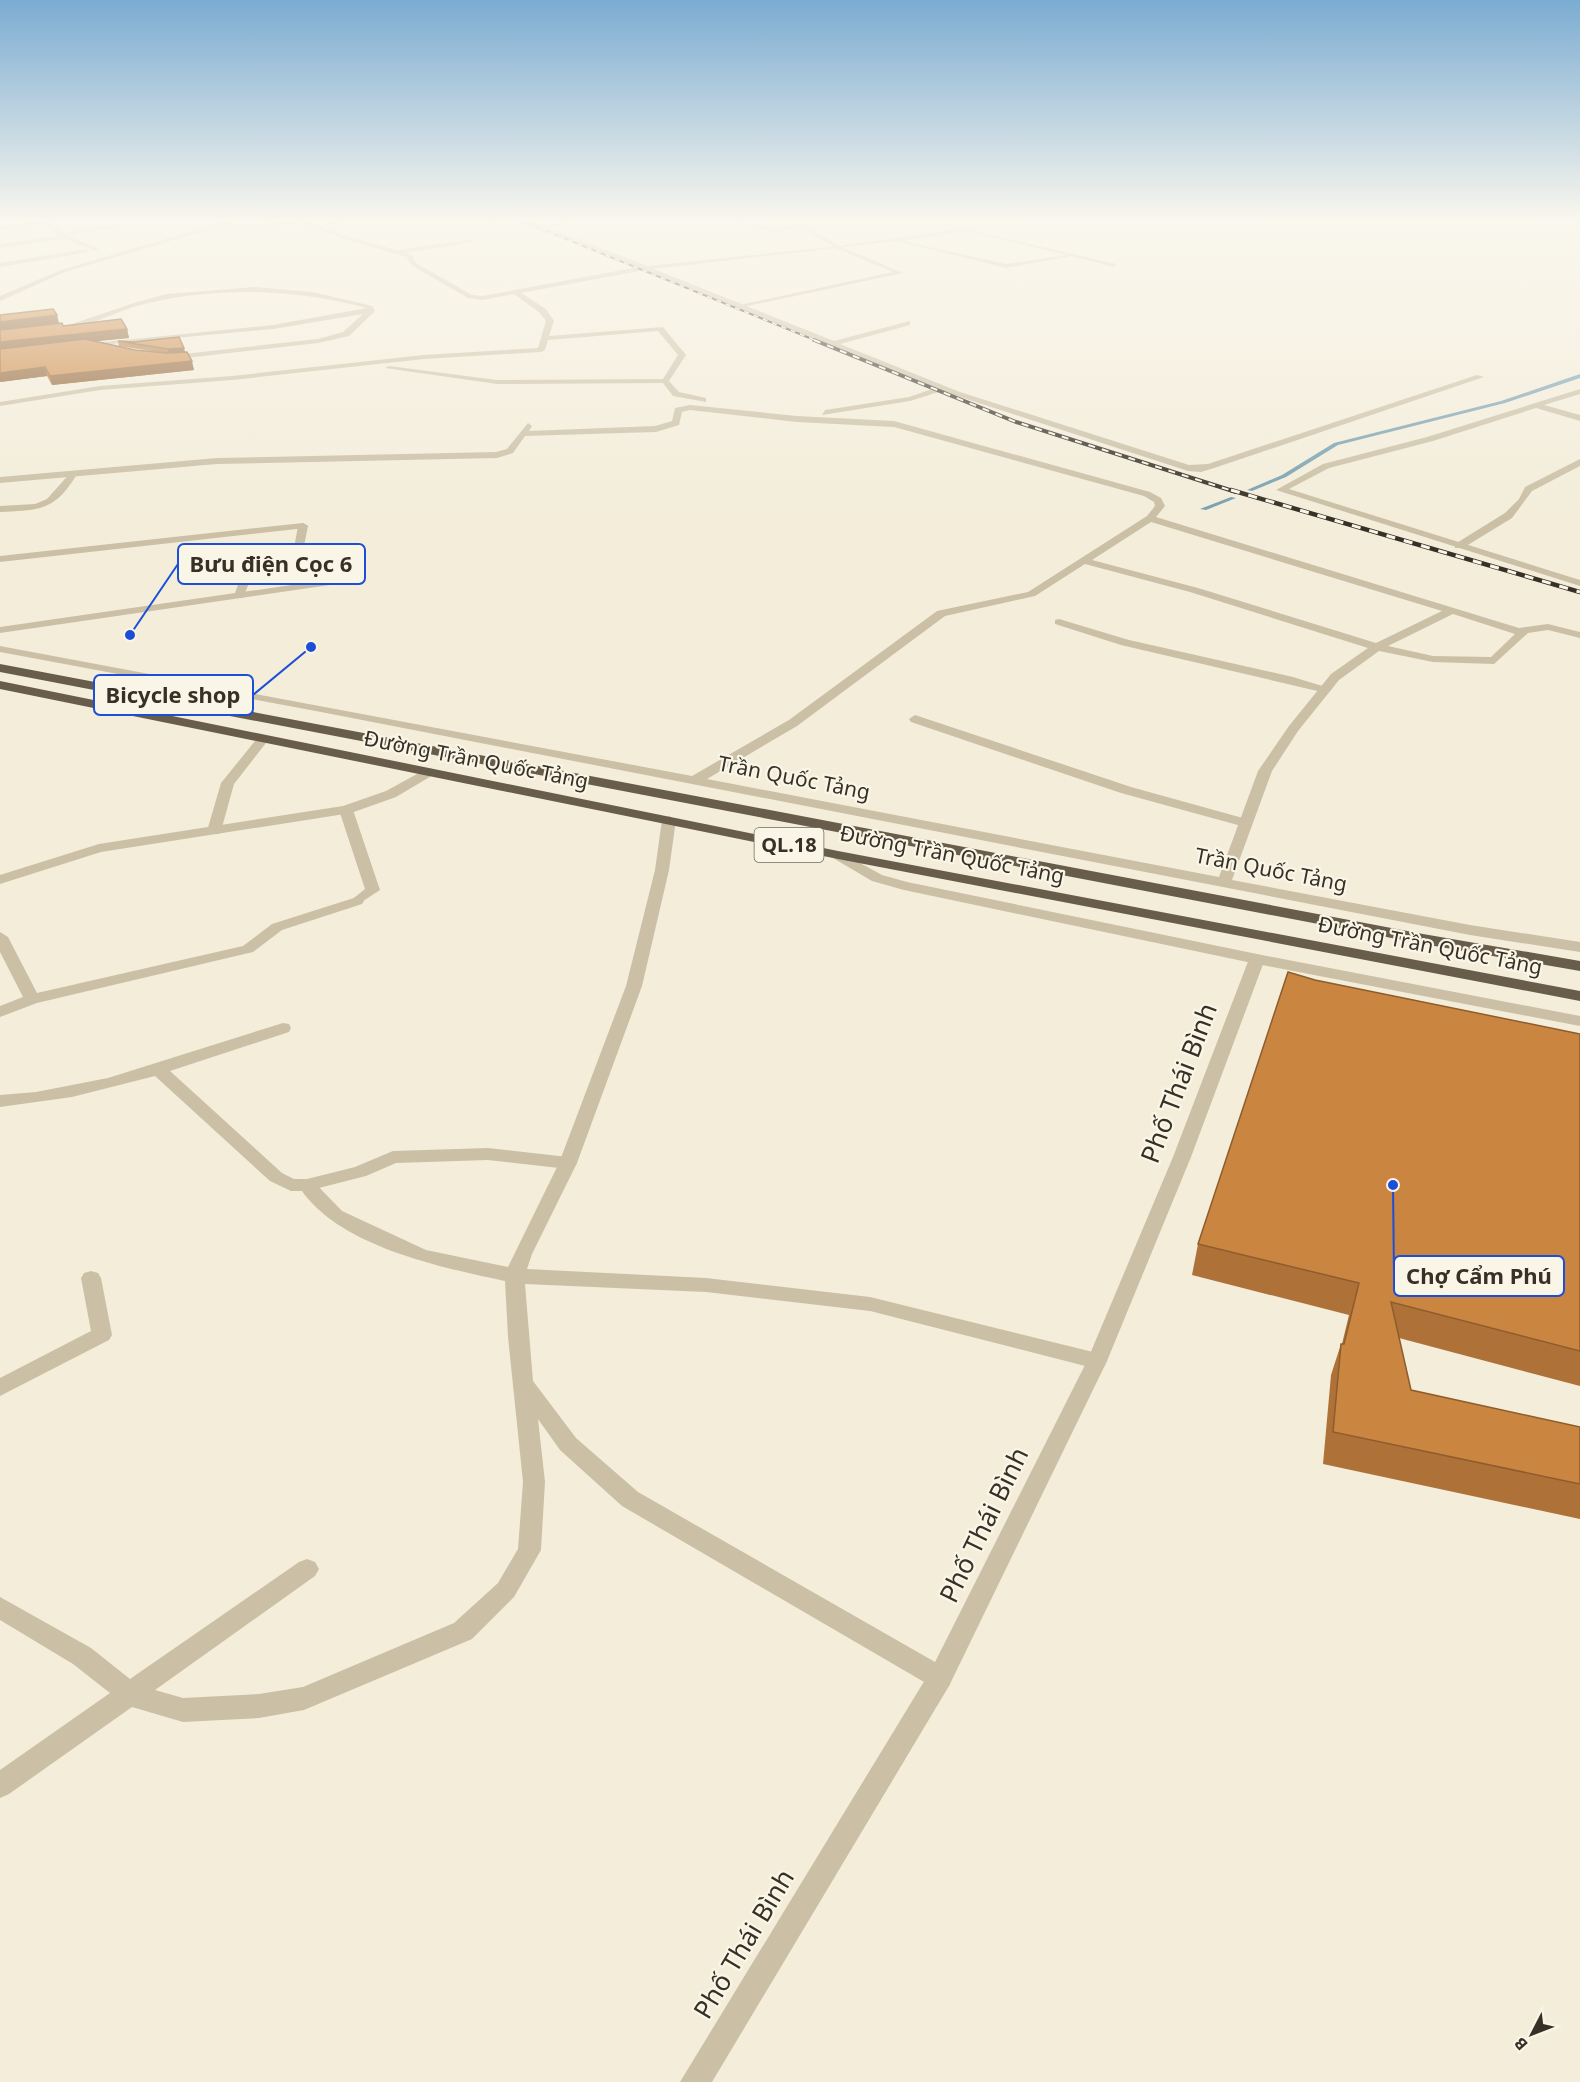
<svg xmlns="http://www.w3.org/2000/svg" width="1580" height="2082" viewBox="0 0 1580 2082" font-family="'Noto Sans',sans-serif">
<rect width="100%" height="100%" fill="#f3edda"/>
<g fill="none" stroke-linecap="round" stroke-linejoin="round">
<path fill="#78a0b1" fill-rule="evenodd" d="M1580,374V378L1505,403L1338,445L1286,477L1252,491L1247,490L1282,475L1334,443L1501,401Z
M1231,497L1236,498L1206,510L1200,509Z"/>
<path fill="#cbc0a6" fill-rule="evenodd" d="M337,221H350L314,228L311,226Z
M735,221L773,228L804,225L842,247L903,273L738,308L740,305L893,272L838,249L801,228L773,232Z
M255,287L313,292L372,306L375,311L349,336L318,343L168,360L165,356L318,339L343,332L363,314L273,329L78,347L74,345L273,325L367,308C293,289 219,286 144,304C119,310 96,324 70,328L66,326L137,302L167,294Z
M1580,459V466L1532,491L1512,518L1463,548H1455V544L1505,513L1519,499L1525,487Z
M72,471L77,474C55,511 40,510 0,512V506L35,504L47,499Z
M303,523L308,526L303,551L249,583L243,598H235L234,596L240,579L294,548L298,526Z
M1059,619L1129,640L1293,677L1332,689L1326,693L1121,645L1055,624V620Z
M915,715L1131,787L1250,820L1252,823L1245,827L1121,793L911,722L909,719Z
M428,768L433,769V775L396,797L351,813L101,852L0,884V875L99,844L343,806L386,791Z
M357,897L364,901L362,904L282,930L253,952L37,1003L0,1017V1006L23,997L0,952V932L8,937L37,993L243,946L272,924Z
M283,1023L289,1024L291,1028L289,1032L170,1071L282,1173L294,1179H307L355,1167L393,1151L488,1148L568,1157L574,1159L577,1163L574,1167L568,1169L488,1160L396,1163L366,1176L307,1191H291L270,1181L155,1076L72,1097L0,1107V1095L36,1092L108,1078Z"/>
<path fill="#cbc0a6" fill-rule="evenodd" d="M39,221H51L61,233L115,225L118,227L68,236L98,248L96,251L64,239L0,248V244L57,236L44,223L0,231V227Z
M226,221H235L230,223L243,225L307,221L348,237L397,250L474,239L472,242L406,253L412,255L416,263L472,295L483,296L638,267L526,221L545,225L574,221L550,228L647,266L840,246L958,229L931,221L1116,264L1114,267L1071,256L1006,268L897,241L654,269L834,341L910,321V325L840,344L960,392L1189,465L1208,464L1477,375L1484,377L1214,468L1201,472L1188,471L942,391L910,401L822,415L825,410L909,397L935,388L645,270L521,293L546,309L554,321L549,336L663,327L686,355L669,381L679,392L706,398V402L673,396L663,383L497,384L385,368L389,366L497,380L663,379L678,355L658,331L548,340L545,350L541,352L424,359L232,380L100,390L0,406V402L100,386L232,376L424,355L538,348L546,321L540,313L514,294L483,300L468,298L411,265L407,257L344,239L301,223L243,229L222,226L65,272L0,301V296L61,270ZM967,231L1067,255L1006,264L902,241Z
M486,221H493L502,225L497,226Z
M87,249L89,252L0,267V263Z
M1580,389V394L1544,405L1580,415V421L1536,408L1433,441L1329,468L1289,489L1580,580V586L1276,490L1323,464L1427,437Z
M690,405L797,416L894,421L1150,492L1161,498L1165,506L1156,517L1519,628L1548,624L1580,632V638L1548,630L1528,633L1494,664L1433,662L1379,651L1339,680L1298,731L1272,771L1232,880L1470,925L1580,942V952L1470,935L321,712L0,652V646L692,776L789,720L937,611L1028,592L1147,516L1155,506L1154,502L1144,496L894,427L797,422L690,410L682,412L679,425L656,432L525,436L513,453L497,458L217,464L0,483V477L217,458L496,452L507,449L528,423L532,426L529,431L655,426L672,421L675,408ZM1151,522L1442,611L1376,643L1198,588L1092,560ZM1085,564L1190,592L1368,648L1331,674L1289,726L1258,771L1219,877L707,779L797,726L945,616L1035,596ZM1453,614L1515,634L1491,657L1433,656L1388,646Z
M303,523L308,526L306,528L0,562V556Z
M326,580L331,583L330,585L0,633V627Z
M263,735L269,739L234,784L221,831L219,834H209L207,831L221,783L259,736Z
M346,806L353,810L380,890L357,905L350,901L365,889L339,810Z
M669,816L676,820L669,870L642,986L577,1163L532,1254L527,1269L706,1278L870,1297L1097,1353L1104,1355L1107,1361L1104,1367L1097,1369L870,1311L706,1292L525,1284L533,1381L576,1438L638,1492L949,1670L952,1678L949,1686L940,1689L931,1686L622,1506L560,1450L538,1419L545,1482L541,1550L514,1597L472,1639L304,1710L259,1718L183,1722L132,1707L9,1794L0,1798V1770L110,1693L73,1664L0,1620V1597L91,1648L130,1679L299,1562L307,1559L315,1562L319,1569L315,1576L155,1690L183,1698L259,1694L303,1687L454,1623L498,1583L518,1549L523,1482L508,1337L505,1281C440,1267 335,1246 298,1185L301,1181H313L342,1211L426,1250L508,1267L559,1163L626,986L655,870L662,820Z
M838,851L882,875L907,882L1257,954L1580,1016V1026L1257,964L904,890L872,881L833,858L831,855Z
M91,1271L98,1273L101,1278L112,1335L109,1340L0,1396V1378L91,1331L81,1278L84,1273Z"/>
<path fill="#cbc0a6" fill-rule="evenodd" d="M1257,954L1265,959L1191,1157L1107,1361L949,1686L712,2082H680L931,1670L1087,1361L1173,1157L1249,959Z"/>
<path fill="#685c4b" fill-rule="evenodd" d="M0,664L1423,934L1580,961V971L1423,944L0,672Z
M0,681L838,851L1580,991V1001L838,859L0,689Z"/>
<g stroke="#373027" stroke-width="2">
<path id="rail-far2" d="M522,221L817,341"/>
</g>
<g stroke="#373027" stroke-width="4">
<path id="rail-far1" d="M814,340L1016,422L1236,492"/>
</g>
<g stroke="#373027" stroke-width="4.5">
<path id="rail" d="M1231,490L1580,592"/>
</g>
<use href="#rail-far2" stroke="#faf6e7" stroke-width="1.5" stroke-dasharray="5" stroke-linecap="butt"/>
<use href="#rail-far1" stroke="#faf6e7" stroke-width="2" stroke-dasharray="7" stroke-linecap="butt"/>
<use href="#rail" stroke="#faf6e7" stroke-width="3" stroke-dasharray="9" stroke-linecap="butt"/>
</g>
<path fill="#ae7238" d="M59,323L63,326L127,329L129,338L93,341L135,350L165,353L119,346L118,341L185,352L194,370L52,385L47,376L0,382Z
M1315,980L1580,1034V1386L1399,1338L1411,1390L1580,1427V1519L1323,1464L1331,1375L1341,1344H1342L1349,1315L1192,1275L1198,1244Z"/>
<path fill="#8d5d2e" d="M57,315L59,323L0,331V322Z
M127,329L129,338L0,351V342Z
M184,348L185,352L169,354L168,349Z
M192,361L194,370L52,385L50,376Z
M45,367L47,376L0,382V373Z"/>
<path fill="#ca8541" stroke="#8d5d2e" stroke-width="1.5" d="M53,309L57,315L0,322V315Z
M121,319L127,329L0,342V330L62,323L63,326Z
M179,337L184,348L168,349L118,341L133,342Z
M85,339L135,350L167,353L187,352L192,361L50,376L45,367L0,373V349Z
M1288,972L1315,980L1580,1034V1351L1391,1302L1411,1390L1580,1427V1484L1333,1432L1341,1344H1344L1359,1283L1198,1244Z"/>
<linearGradient id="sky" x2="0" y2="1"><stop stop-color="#7bacd2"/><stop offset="0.43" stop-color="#faf7ee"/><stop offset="1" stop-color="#faf7ee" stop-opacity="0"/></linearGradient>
<rect width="1580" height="512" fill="url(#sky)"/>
<g text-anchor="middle" stroke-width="4.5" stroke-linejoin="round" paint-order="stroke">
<rect fill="#faf6e7" stroke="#726b61" stroke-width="1.5" x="754.5" y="828" width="69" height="34" rx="4.5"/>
<g font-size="20" font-weight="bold" fill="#373027">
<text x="789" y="852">QL.18</text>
</g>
<g font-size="21" fill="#373027" stroke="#faf6e7">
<text transform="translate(476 760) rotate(11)" y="7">Đường Trần Quốc Tảng</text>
<text transform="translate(794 778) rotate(11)" y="7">Trần Quốc Tảng</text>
<text transform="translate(952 855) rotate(11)" y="7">Đường Trần Quốc Tảng</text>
<text transform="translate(1271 870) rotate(11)" y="7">Trần Quốc Tảng</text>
<text transform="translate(1430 946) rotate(11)" y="7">Đường Trần Quốc Tảng</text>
</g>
<g font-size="26" fill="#373027" stroke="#faf6e7">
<text transform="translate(1179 1083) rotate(-69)" y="9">Phố Thái Bình</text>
<text transform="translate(984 1525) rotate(-64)" y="9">Phố Thái Bình</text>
<text transform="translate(744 1944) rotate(-59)" y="9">Phố Thái Bình</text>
</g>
</g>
<path fill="none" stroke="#1d4ed8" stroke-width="2" d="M130 635L178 564M311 647L253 695M1393 1185L1394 1276"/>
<g fill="#1d4ed8" stroke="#faf6e7" stroke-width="2">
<circle cx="130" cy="635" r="6"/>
<circle cx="311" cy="647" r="6"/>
<circle cx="1393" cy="1185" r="6"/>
</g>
<g fill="#faf6e7" stroke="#1d4ed8" stroke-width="2">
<rect x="178" y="544" width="187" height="40" rx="6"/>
<rect x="94" y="675" width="159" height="40" rx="6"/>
<rect x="1394" y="1256" width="170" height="40" rx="6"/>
</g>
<g font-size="22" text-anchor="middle" font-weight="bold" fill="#373027">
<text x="271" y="572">Bưu điện Cọc 6</text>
<text x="173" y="703">Bicycle shop</text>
<text x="1479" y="1284">Chợ Cẩm Phú</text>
</g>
<g transform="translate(1532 2034) rotate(228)" stroke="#faf6e7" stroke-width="4.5" paint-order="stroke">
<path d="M0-4.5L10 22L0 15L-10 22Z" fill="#373027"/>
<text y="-9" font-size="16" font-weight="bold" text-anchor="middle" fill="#373027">B</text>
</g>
</svg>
